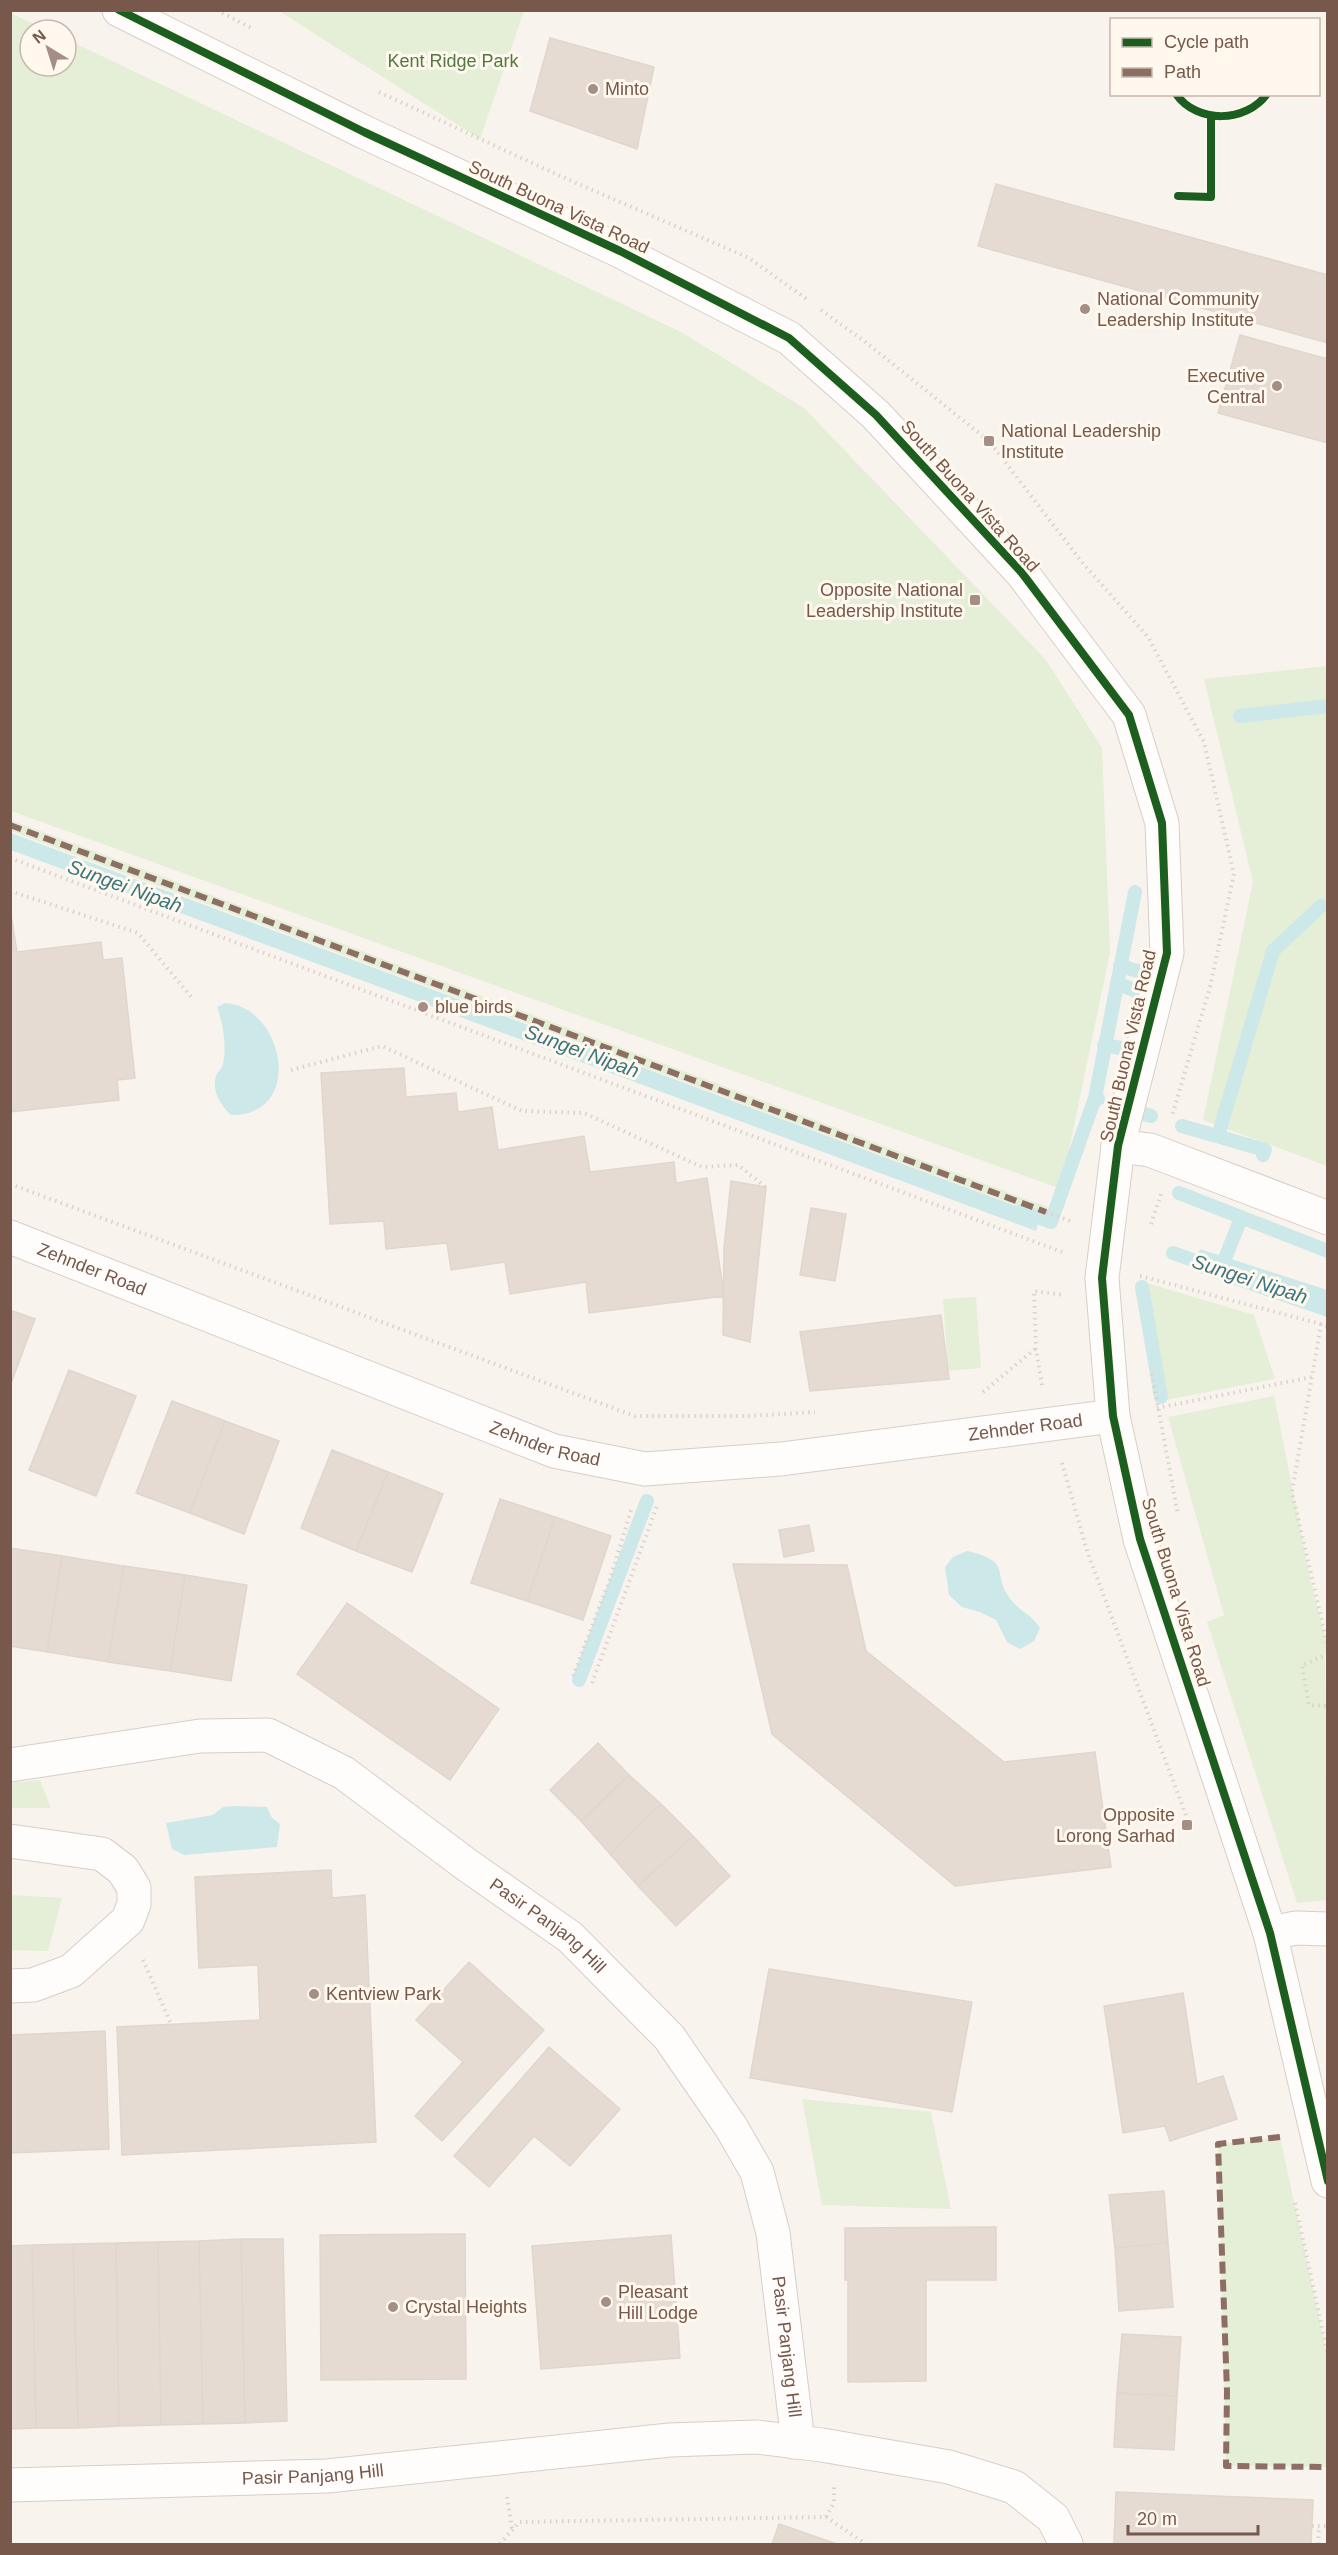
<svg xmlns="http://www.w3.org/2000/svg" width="1338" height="2555" viewBox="0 0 1338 2555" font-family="Arial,sans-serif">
<rect width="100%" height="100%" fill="#f8f3ec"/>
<path fill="#e5efd7" d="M279,11L524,10V11L480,139Z
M10,13L47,30H30V66H66V39L683,333L804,408L1046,660L1102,748L1110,952L1061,1189L11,811Z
M1327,666H1328L1327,1166L1203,1120L1253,882L1204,679Z
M11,820L1053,1209L1055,1216L1050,1218L11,831Z
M1147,1283L1254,1315L1275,1379L1166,1400Z
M976,1297L981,1368L948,1371L943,1299Z
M1274,1396L1311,1583L1328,1647L1325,1655L1327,1900L1297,1903L1207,1622L1224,1615L1168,1417Z
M40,1780L51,1808H11V1783Z
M11,1895L62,1898L48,1951L11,1950Z
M802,2099L931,2112L951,2209L822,2205Z
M1280,2137L1327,2355V2467L1226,2466L1218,2144Z"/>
<path fill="#cde8e9" d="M11,833L1040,1215L1036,1231L11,850Z
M225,1003C285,1007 305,1116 231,1115C221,1106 211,1090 216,1076C217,1072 222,1069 223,1064C227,1048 223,1022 217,1007Z
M1200,1249L1327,1290V1317L1191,1270Z
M967,1551C1016,1562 989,1575 1013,1602C1022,1613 1032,1615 1040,1628L1034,1641L1020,1649L1007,1642L996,1620L980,1612L962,1607L949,1595L945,1567L953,1557Z
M235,1806L267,1807L272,1818L280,1824L277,1847L184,1855L172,1849L166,1823L213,1815L223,1807Z"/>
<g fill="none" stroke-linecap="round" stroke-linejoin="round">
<path stroke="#cde8e9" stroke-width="14" d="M1240,716L1328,706
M1120,966L1145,973
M1117,983L1138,992
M1104,1045L1121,1048
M1098,1099L1095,1098L1135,892
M1128,1109L1151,1116
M1182,1126L1265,1150L1263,1155
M1218,1136L1273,951L1321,906
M1179,1193L1328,1251
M1022,1211L1051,1222L1095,1098
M1173,1253L1210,1266
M1221,1269L1239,1223
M1142,1287L1161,1397
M579,1680L647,1501"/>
</g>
<path fill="#e5dbd3" stroke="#e1d6ce" stroke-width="1.5" d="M550,38L654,67L637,149L530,111Z
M996,184L1328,275V343L978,246Z
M1240,335L1328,359V443L1218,413Z
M10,908L17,952L101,942L103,960L122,958L135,1078L117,1080L119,1100L10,1112Z
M404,1068L406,1097L456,1093L458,1112L492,1107L498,1150L584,1136L590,1172L674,1162L676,1183L707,1178L724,1296L589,1313L586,1282L510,1294L505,1262L451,1270L447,1243L386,1249L384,1221L330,1224L321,1073Z
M731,1181L766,1187L750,1342L723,1335L724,1248Z
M811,1208L846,1214L835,1281L800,1275Z
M10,1310L35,1319L10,1386Z
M941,1315L949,1379L810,1391L800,1332Z
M69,1370L136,1396L96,1496L29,1470Z
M172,1401L225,1421L190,1513L136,1493Z
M225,1421L279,1441L244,1534L190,1513Z
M332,1450L388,1472L356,1551L301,1528Z
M388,1472L443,1494L412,1572L356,1551Z
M500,1499L555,1517L527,1601L471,1583Z
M555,1517L611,1536L583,1620L527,1601Z
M809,1525L814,1551L784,1557L779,1530Z
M10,1548L62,1556L47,1652L10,1646Z
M62,1556L124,1566L108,1662L47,1652Z
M733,1564L847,1565L866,1651L1004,1762L1095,1752L1111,1867L955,1886L772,1734Z
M124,1566L185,1575L170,1671L108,1662Z
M185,1575L247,1585L231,1681L170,1671Z
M347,1603L499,1709L450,1780L297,1674Z
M598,1743L629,1775L581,1821L550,1790Z
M629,1775L661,1804L610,1854L581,1821Z
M661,1804L693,1836L638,1886L610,1854Z
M693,1836L730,1876L676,1926L638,1886Z
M331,1870L332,1898L365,1895L376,2142L122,2155L117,2027L260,2020L258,1965L199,1968L195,1877Z
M469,1962L544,2030L442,2141L415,2116L463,2062L416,2020Z
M769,1969L972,2002L952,2112L750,2078Z
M1183,1993L1197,2084L1223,2076L1237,2119L1170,2141L1165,2126L1123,2133L1104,2006Z
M105,2031L109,2149L10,2153V2035Z
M549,2047L620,2109L570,2166L534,2136L489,2187L454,2156Z
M1164,2191L1168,2243L1115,2248L1109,2195Z
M996,2227V2280H926V2381L848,2382V2280H845V2228Z
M465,2234L466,2379L321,2380L320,2235Z
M671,2235L680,2358L541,2369L532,2246Z
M241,2239H283L287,2421L245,2423Z
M241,2239L245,2423L203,2424L199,2241Z
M199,2241L203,2424L161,2425L158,2242Z
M158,2242L161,2425L119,2426L116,2243Z
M116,2243L119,2426L78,2428L73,2244Z
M1168,2243L1173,2307L1119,2311L1115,2248Z
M73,2244L78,2428H36L32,2245Z
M32,2245L36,2428L10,2429V2246Z
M1122,2334L1181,2337L1177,2396L1117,2393Z
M1117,2393L1177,2396L1174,2450L1114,2447Z
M1116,2492L1313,2500L1311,2544H1114Z
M779,2524L837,2544H772Z"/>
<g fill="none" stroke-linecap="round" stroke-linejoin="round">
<g stroke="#d7cec8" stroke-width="35">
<g id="minor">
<path d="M1118,1146L1150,1150L1328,1218"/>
<path id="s1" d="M10,1237L554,1451L645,1469L781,1459L1113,1416"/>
<path id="s2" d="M10,1765L200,1736L268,1735L344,1773L467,1865L570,1937L669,2037L731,2127L757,2172L773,2233L796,2425L794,2442"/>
<path d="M10,1841L102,1854L123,1870L134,1888V1904L128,1920L71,1971L33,1985L10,1986"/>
<path d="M1270,1933L1296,1928L1328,1929"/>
<path id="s3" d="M10,2485L327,2476L670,2440L756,2437L822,2445L949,2467L1014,2487L1053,2518L1066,2544"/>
</g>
</g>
<g stroke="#d7cec8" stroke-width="35">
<path id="tertiary" d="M119,10L364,132L620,251L789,338L876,415L1022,573L1129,715L1162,823L1167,953L1118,1146L1102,1278L1113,1416L1140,1539L1270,1933L1328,2181"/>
</g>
<path stroke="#dbd2cd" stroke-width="4" stroke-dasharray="1.5 4.5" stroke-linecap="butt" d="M217,10L251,28
M379,92L558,175L749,258L808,300
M821,310L864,341L989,441L1081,561L1148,637L1204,742L1234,874L1210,987L1172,1116
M10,858L1065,1253
M10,891L138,933L193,999
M291,1070L382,1046L522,1111L584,1113L702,1167L738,1165L768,1189
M10,1184L635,1416H750L815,1412
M1046,1212L1070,1221
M1151,1224L1161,1194
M1140,1276L1328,1326
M1321,1324L1292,1492L1328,1647
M1152,1374L1178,1515
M1042,1385L1036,1349L1034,1291L1064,1295
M983,1392L1035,1349
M1157,1408L1312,1377
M1062,1463L1087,1551L1187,1818
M1328,1654L1302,1665L1309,1705L1328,1706
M573,1676L610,1579L632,1507
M592,1683L657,1506
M143,1960L171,2024
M1295,2203L1328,2355
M507,2497L512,2528
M826,2517L834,2503V2487
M1312,2526H1328
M500,2544L519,2522L826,2517L866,2544
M1318,2544L1319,2526"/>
<use href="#minor" stroke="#fefdfc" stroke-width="33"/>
<use href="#tertiary" stroke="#fefdfc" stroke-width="33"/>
<path stroke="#8d6e63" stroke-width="6" stroke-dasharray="12 6" stroke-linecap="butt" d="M10,825L1046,1212
M1280,2137L1218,2144L1227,2391L1226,2466L1328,2467"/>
<g stroke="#fff8ee" stroke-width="11">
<path id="cycleway" d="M119,10L364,132L620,251L789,338L876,415L1022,573L1129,715L1162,823L1167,953L1118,1146L1102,1278L1113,1416L1140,1539L1270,1933L1328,2181
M1176,94C1197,124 1246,123 1267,94
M1178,196L1211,197V116"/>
</g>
<use href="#cycleway" stroke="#1b5e20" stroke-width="8"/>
</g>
<g fill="#a58e83" stroke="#fff8ee" stroke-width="2">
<circle cx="593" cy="89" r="6"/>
<circle cx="1085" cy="309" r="6"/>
<circle cx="1277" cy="386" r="6"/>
<rect x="983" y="435" width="12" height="12" rx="3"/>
<rect x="969" y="594" width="12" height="12" rx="3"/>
<circle cx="423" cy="1007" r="6"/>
<rect x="1181" y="1819" width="12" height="12" rx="3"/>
<circle cx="314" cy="1994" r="6"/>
<circle cx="606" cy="2302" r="6"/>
<circle cx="393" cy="2307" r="6"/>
</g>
<g text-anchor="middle" stroke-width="6" stroke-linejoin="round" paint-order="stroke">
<g font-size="18" fill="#52783f" stroke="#fff8ee">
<text x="453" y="67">Kent Ridge Park</text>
</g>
<g font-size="18" fill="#78584a" stroke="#fff8ee" text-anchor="start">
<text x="605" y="95">Minto</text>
<text x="1097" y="305">National Community<tspan x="1097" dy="21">Leadership Institute</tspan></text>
<text x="1265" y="382" text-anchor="end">Executive<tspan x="1265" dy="21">Central</tspan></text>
<text x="1001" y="437">National Leadership<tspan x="1001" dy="21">Institute</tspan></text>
<text x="963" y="596" text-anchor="end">Opposite National<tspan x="963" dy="21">Leadership Institute</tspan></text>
<text x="435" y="1013">blue birds</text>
<text x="1175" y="1821" text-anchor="end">Opposite<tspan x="1175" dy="21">Lorong Sarhad</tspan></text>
<text x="326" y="2000">Kentview Park</text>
<text x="618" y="2298">Pleasant<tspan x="618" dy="21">Hill Lodge</tspan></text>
<text x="405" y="2313">Crystal Heights</text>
</g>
<g font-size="18" fill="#78584a" stroke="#fff8ee">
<text transform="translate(559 207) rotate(25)" y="6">South Buona Vista Road</text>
<text transform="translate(970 496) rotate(48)" y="6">South Buona Vista Road</text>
<text transform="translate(1128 1046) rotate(-77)" y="6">South Buona Vista Road</text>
<text dy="6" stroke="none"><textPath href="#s1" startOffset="88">Zehnder Road</textPath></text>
<text dy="6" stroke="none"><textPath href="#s1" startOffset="1060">Zehnder Road</textPath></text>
<text dy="6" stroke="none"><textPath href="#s1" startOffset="574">Zehnder Road</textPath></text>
<text transform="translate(1176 1592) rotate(73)" y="6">South Buona Vista Road</text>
<text dy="6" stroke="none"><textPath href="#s2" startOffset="600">Pasir Panjang Hill</textPath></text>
<text dy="6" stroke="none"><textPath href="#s2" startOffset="1104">Pasir Panjang Hill</textPath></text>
<text dy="6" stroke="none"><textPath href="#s3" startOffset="303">Pasir Panjang Hill</textPath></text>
</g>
<g font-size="20" font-style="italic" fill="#3c767e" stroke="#fff8ee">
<text transform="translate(125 886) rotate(20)" y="7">Sungei Nipah</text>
<text transform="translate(582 1051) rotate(20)" y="7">Sungei Nipah</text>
<text transform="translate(1250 1279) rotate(18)" y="7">Sungei Nipah</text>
</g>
</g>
<rect width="1338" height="2555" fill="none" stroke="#78584a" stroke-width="24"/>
<rect x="1110" y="18" width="210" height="78" fill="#fff8ee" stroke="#c9b8ac" stroke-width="1.5"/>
<rect x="1122" y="38" width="30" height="9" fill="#1b5e20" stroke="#c9b8ac" stroke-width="1.5"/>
<text x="1164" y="48" font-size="18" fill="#78584a">Cycle path</text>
<rect x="1122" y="68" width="30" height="9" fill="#8d6e63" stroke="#c9b8ac" stroke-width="1.5"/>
<text x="1164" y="78" font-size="18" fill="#78584a">Path</text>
<g transform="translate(48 48) rotate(322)"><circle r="28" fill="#fff8ee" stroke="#c9b8ac" stroke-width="1.5"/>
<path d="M0-4.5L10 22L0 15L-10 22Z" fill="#a58e83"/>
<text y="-9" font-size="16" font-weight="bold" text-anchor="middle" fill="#78584a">N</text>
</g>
<path d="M1128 2525v9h130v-9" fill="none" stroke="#78584a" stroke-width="3"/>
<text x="1137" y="2525" font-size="18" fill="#78584a" stroke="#fff8ee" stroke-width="4.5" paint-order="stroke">20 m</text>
</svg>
